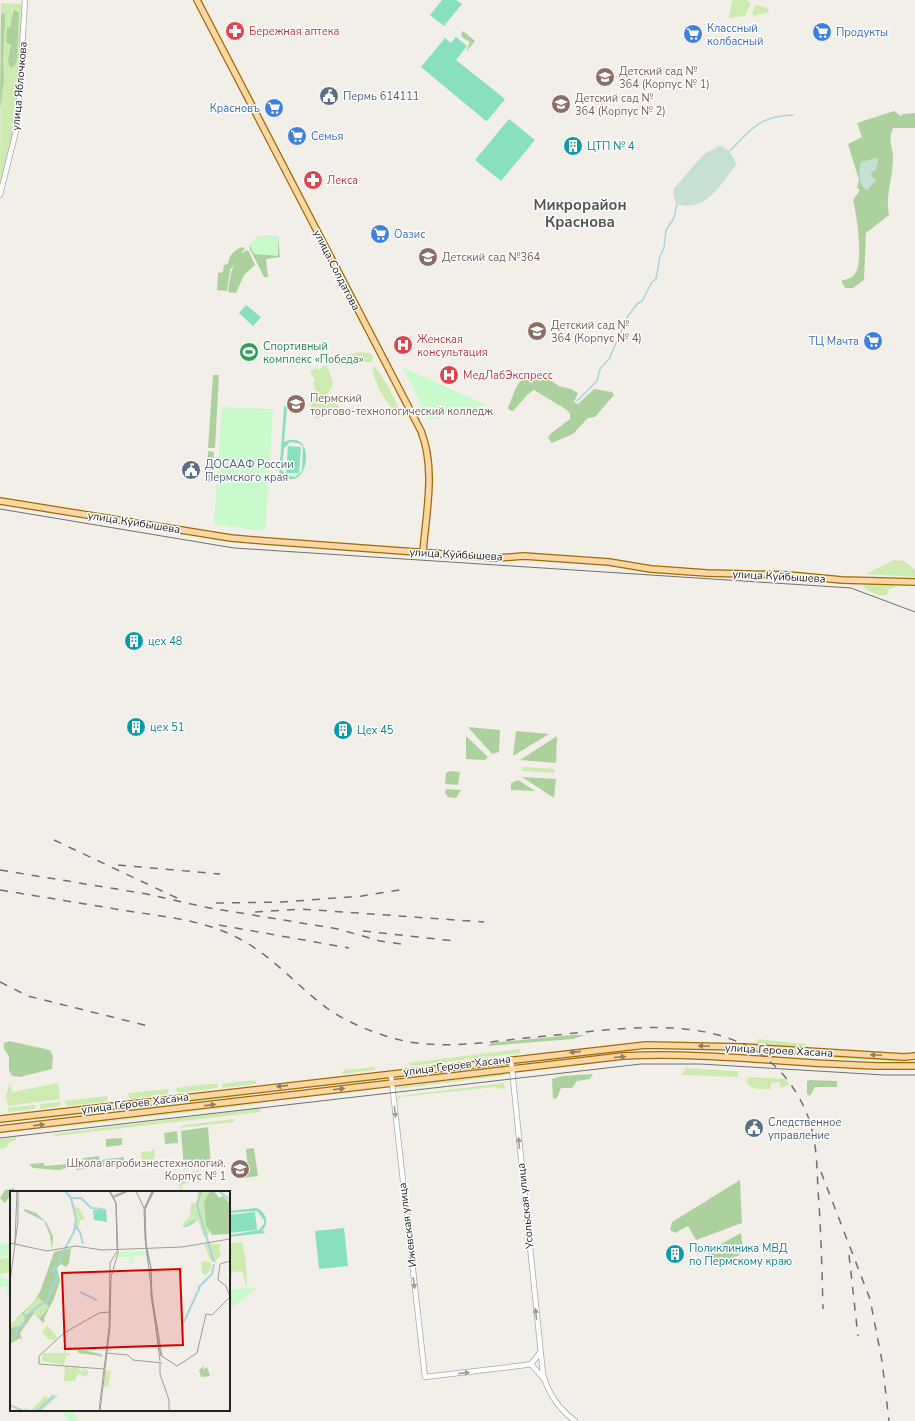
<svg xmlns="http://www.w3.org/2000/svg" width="915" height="1421" viewBox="0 0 915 1421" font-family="'Nunito Sans',sans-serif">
<rect width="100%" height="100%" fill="#f2efe9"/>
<path fill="#cdebb0" d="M732,0H746L751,3L745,16L729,18Z
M1,3L20,4L23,8L20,66L15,122L0,184Z
M756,5L768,8L769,12L753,16L752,12Z
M360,352L369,353L373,356L372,362H348L344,358L346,355Z
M327,365C328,371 334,382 333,385C331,389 328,392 326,397L327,399H337L339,407L336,412L325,414L320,418L316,419L309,401L316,391L313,383L315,381L311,374V370L316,368L319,370L323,366Z
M375,367C386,380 393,396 400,411L397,413L394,412C385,400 375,384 372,369Z
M894,560L904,561L915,570V577L866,574Z
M863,584L893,585L896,587L889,589L887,595C880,597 870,592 864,588Z
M522,767L555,769L554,773L522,771Z
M758,1039L805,1044L809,1048L756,1043Z
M520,1049L521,1053L411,1066L408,1063Z
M760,1052L915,1061V1063L763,1054Z
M502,1064V1065L401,1077V1076Z
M375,1067V1070L342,1074L344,1070Z
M685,1068L738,1071V1077L681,1075L684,1072Z
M502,1074L507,1075L397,1089L398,1087Z
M750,1077L785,1079L790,1085L780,1088V1082L771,1083V1089C761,1089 747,1091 747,1079Z
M376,1079V1081L285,1090L289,1089Z
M255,1080L257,1084L223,1088L222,1084Z
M10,1083L12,1092L58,1083L60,1099L8,1106L6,1095Z
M504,1083L505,1088L498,1089L495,1087L400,1097L398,1100V1096Z
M207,1084H218V1088L179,1093L176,1090V1088Z
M169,1089L167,1094L132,1099L129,1098L128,1093Z
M257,1093L236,1097L42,1119V1118Z
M107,1096L108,1099L104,1102L67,1106L64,1101Z
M61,1102L60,1106L40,1109V1104Z
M258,1103L259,1104L54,1128L63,1126Z
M34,1105L36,1107L35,1109L9,1112L8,1109V1108Z
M259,1108L260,1112L56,1136L53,1134Z
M234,1119V1122L180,1128L184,1125Z
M16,1137V1140L9,1143L6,1148L0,1149V1139Z
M152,1149H155L154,1159L142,1162L141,1152L152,1151Z
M199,1171L200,1183H197L196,1176L188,1177L189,1183L181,1185L182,1191L191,1190V1192H181C176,1178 187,1172 199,1171Z
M242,1242L246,1261L247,1288L242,1271L233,1272L231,1279H229V1244Z
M11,1257V1272L0,1274V1259Z"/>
<path fill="#add19e" d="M14,9L19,13L17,60L15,65L10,68L8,60L11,45L6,42L7,28L10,27Z
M4,13L5,16L3,62L4,80L0,109L1,15Z
M463,31L475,41L466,52L470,42L463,38L461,34Z
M894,111L901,116L903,114L915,113V128H893C887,141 893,145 893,158C893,177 885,197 889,215L866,233L864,280L853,288H845L841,281C848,279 853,278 856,272C863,260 857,214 853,200L860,190L857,188L859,180L848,144L862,137L857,123Z
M278,236L280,257L266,259L268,277H264L249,247L257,237Z
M242,247L245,248L230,270L227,291L217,290L218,273L223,272L224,265L228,264C229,255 234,250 242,247Z
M248,250L255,265L244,275L236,293L228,292C230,278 232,255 248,250Z
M213,375H219L215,448H208Z
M530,376L536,377L544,376L559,386L571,389L578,393L574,402L578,404L594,389L612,392L614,395L595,417L588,418L573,434L552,443L548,438L550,434L570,419V414L567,410L534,390L528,394L513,411L509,410L508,407C515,394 515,379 530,376Z
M208,451L214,452L212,482H206Z
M468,727L500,730L499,752L492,754Z
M516,731L549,734L513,756Z
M466,736L488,757L485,760L466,759Z
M557,736L556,763L520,760Z
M450,771L460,772L458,785L445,784L446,773Z
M522,777L556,779L554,798Z
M518,780L535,791L511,790V783Z
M446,789L461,790L456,798L448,797L445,793Z
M572,1035H585L573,1039L488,1046L491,1043Z
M9,1041L50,1050L53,1056L52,1069L20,1077L12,1076L9,1070V1056C5,1051 3,1049 4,1043Z
M593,1074L590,1079L577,1081L572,1088H561L557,1098L553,1099L552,1079L562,1076Z
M810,1080L837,1081V1087H815L810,1096L807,1094V1081Z
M208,1127L211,1165L184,1169L181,1131Z
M177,1131L178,1143L165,1144L164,1133Z
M122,1138V1145L106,1147V1139Z
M254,1148L258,1176L245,1178V1170H248L246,1149Z
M99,1156L100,1160L124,1157V1164L76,1170L77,1162L84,1158Z
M44,1163V1166L68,1164L66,1168L59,1170L33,1168L29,1164Z
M740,1180L742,1223L696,1240L688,1226L675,1233L670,1230L672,1222Z
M15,1188L5,1203L0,1198L5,1190Z
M741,1233L743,1248L738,1250L740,1255L714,1264L706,1252Z"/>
<path fill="#c6e0d4" d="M719,146C730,148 731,155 737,164C721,183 707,213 677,204L673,196L674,188L704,154Z
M876,158L878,161L876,169L871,173L872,177L876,180L867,190C858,186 858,170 861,162Z"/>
<path fill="#c8facc" d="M278,236V256L254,254L250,246L257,237Z
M403,368L487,405L429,420Z
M222,407L273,409L265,531L214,524Z
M9,1243L11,1255L0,1257V1245Z
M0,1275L9,1281L11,1295L6,1294L7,1286L0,1287Z
M258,1287L229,1310V1290Z
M63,1410H72L79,1421H69L62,1411Z"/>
<path fill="#88e0be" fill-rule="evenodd" d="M442,0H456L462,4L444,26L430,15Z
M456,37L467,46L456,60L505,99L488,120L486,121L421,67L445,38L451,43Z
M509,119L535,140L501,181L475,160Z
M246,305L261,317L253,326L239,313Z
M284,406L287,407L284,442C319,427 308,497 282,475V478H279ZM290,442L298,443L303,446L302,471L295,477L285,475L282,470L284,448Z
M288,446L301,447L299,473H286Z
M256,1208C266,1212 270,1222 262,1231H264L265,1233L229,1237V1235L259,1230L264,1224V1220L257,1211L229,1213V1211Z
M255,1212L257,1230L229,1233V1215Z
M344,1228L348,1266L319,1269L315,1231Z"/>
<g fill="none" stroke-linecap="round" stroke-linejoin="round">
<path stroke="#aad3df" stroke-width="1.5" d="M730,151C752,128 760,116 793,115
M577,401L597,381L600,369L609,359L628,316L637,304L642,301L652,282L656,279L660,256L664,248L666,230L674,218L677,204"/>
<g stroke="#a9a9a9" stroke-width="6">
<path id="minor" d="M0,195L16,131L18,114L25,0
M511,1059L543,1374C548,1393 559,1409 575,1421
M391,1074L425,1377L526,1365L531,1364L540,1353
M531,1364L543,1378"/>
</g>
<g stroke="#a06b00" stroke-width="8">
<path id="major" d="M197,0L421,431C436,469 426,513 423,552
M0,501L231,538L266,541L498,558L524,556L609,562L651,569L707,573L789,575L842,580L915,582
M0,1119L646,1045L743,1047L904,1057L915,1056
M0,1129L623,1056C721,1051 818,1068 915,1066"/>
</g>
<use href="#minor" stroke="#fff" stroke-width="4.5"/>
<use href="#major" stroke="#fcd6a4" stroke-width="5.5"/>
<path stroke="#707070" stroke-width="1" d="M0,509L234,548L851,588L915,612
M0,1138L641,1064H700L884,1075H915"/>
<path stroke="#707070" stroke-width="1.5" stroke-dasharray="8 8" stroke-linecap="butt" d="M54,840L179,899
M118,865L220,874
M0,870L147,894L204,907L338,929L380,941L408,945
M0,890C43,897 85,904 128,911C166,917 204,920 238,938C269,954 292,980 319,1002C341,1020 368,1031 396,1039C441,1051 491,1041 536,1037C619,1030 732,1005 789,1082C800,1097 808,1113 812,1130C817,1150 817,1170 818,1190C821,1229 822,1269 823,1309
M216,903L283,902L362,896L406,889
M255,912L301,909L484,922
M219,925L349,948
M363,931L455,941
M0,982L28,996L148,1026
M821,1172L870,1299L882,1361L889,1421
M849,1255L858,1336"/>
</g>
<defs><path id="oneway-solid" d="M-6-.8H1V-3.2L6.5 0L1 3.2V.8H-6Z"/></defs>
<g fill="#8f7c63">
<use href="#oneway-solid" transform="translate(704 1046) rotate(-177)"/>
<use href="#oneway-solid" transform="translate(575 1052) rotate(174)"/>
<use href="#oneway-solid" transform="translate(876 1055) rotate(-177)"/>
<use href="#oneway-solid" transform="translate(620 1057) rotate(-5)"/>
<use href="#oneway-solid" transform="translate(282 1086) rotate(174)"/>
<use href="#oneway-solid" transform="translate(339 1089) rotate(-7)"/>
<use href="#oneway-solid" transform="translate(210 1105) rotate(-7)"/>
<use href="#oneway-solid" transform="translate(39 1125) rotate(-7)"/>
</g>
<g fill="#9c9c9c">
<use href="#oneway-solid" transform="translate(395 1112) rotate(84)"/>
<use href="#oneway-solid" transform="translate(519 1143) rotate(-95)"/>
<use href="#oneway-solid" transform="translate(414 1283) rotate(83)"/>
<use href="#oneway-solid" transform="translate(536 1314) rotate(-96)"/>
<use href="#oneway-solid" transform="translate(464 1373) rotate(-6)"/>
</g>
<defs>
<g id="pharmacy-disc" transform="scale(1)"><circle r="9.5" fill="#e0444e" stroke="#fff"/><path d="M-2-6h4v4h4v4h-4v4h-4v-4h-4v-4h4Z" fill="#fff"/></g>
<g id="supermarket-disc" transform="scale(1)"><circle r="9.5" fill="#3f7fe0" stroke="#fff"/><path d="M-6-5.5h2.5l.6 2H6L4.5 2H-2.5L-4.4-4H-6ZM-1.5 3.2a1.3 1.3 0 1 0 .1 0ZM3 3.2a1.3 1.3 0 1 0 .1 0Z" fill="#fff"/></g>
<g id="school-disc" transform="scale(1)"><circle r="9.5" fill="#8d6e63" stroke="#fff"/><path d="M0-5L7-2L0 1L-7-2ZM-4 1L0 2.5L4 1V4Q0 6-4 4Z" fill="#fff"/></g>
<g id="civic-disc" transform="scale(1)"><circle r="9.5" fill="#5c6f8a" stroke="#fff"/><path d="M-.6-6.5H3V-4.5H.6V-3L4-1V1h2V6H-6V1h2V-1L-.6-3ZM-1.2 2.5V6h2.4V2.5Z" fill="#fff"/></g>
<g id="building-disc" transform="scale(1)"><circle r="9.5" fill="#0f9aa8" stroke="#fff"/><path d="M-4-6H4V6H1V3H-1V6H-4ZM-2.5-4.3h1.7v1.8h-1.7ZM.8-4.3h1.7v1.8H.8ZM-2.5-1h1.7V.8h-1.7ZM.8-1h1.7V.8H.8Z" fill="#fff"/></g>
<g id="hospital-disc" transform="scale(1)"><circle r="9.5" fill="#e0444e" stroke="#fff"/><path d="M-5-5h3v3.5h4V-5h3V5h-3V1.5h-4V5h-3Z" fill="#fff"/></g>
<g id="stadium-disc" transform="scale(1)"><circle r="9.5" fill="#2e9e5b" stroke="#fff"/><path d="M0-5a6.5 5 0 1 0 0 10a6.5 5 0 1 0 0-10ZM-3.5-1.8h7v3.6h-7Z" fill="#fff"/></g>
<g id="university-disc" transform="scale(1)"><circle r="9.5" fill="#8d6e63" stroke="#fff"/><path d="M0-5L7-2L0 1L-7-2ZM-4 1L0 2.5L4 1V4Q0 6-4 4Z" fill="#fff"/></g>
</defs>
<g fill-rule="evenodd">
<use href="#pharmacy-disc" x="235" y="31"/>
<use href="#supermarket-disc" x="822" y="32"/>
<use href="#supermarket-disc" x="693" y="34"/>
<use href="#school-disc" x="605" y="77"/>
<use href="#civic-disc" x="329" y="96"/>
<use href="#school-disc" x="561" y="104"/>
<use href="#supermarket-disc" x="274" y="108"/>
<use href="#supermarket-disc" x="297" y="136"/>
<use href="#building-disc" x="573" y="146"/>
<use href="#pharmacy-disc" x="313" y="180"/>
<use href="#supermarket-disc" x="380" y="234"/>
<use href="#school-disc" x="428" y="257"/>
<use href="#school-disc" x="537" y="331"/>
<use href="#supermarket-disc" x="873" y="341"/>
<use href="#hospital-disc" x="403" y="345"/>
<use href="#stadium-disc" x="249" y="352"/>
<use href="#hospital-disc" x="449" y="375"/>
<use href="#university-disc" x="296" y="404"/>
<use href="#civic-disc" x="191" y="470"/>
<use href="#building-disc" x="134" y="641"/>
<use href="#building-disc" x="136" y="727"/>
<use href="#building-disc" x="343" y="730"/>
<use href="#civic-disc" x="754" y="1128"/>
<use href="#school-disc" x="240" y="1169"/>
<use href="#building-disc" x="675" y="1254"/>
</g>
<g text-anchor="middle" stroke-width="3" stroke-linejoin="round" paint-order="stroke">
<g font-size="11" fill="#366cbe" stroke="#fff" text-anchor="start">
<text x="707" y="32">Классный<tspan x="707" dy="13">колбасный</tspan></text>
<text x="836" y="36">Продукты</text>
<text x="260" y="112" text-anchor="end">Красновъ</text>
<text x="311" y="140">Семья</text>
<text x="394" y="238">Оазис</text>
<text x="859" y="345" text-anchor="end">ТЦ Мачта</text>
</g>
<g font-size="11" fill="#be3a42" stroke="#fff" text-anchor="start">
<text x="249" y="35">Бережная аптека</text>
<text x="327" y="184">Лекса</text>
<text x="417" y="343">Женская<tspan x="417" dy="13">консультация</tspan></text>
<text x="463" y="379">МедЛабЭкспресс</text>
</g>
<g font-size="11" fill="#785e54" stroke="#fff" text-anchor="start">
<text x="619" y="75">Детский сад №<tspan x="619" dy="13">364 (Корпус № 1)</tspan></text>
<text x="575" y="102">Детский сад №<tspan x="575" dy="13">364 (Корпус № 2)</tspan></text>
<text x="442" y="261">Детский сад №364</text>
<text x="551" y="329">Детский сад №<tspan x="551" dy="13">364 (Корпус № 4)</tspan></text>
<text x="310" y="402">Пермский<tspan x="310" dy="13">торгово-технологический колледж</tspan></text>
<text x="226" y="1167" text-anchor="end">Школа агробизнестехнологий.<tspan x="226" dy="13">Корпус № 1</tspan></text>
</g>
<g font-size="11" fill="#222" stroke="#fff">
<text transform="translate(19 86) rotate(-85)" y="4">улица Яблочкова</text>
<text transform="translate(337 270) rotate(63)" y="4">улица Солдатова</text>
<text transform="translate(134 522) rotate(9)" y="4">улица Куйбышева</text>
<text transform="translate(456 554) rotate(3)" y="4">улица Куйбышева</text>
<text transform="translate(779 576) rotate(3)" y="4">улица Куйбышева</text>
<text transform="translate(779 1050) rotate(3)" y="4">улица Героев Хасана</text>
<text transform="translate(457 1065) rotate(-7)" y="4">улица Героев Хасана</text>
<text transform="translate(135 1103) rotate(-7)" y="4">улица Героев Хасана</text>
<text transform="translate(525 1206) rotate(-96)" y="4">Усольская улица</text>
<text transform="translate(407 1225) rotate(-97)" y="4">Ижевская улица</text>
</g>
<g font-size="11" fill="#4e5e75" stroke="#fff" text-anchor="start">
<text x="343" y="100">Пермь 614111</text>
<text x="205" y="468">ДОСААФ России<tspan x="205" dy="13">Пермского края</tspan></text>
<text x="768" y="1126">Следственное<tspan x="768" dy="13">управление</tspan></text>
</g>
<g font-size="11" fill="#0d838f" stroke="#fff" text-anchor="start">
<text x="587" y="150">ЦТП № 4</text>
<text x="148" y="645">цех 48</text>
<text x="150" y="731">цех 51</text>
<text x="357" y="734">Цех 45</text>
<text x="689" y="1252">Поликлиника МВД<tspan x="689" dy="13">по Пермскому краю</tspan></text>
</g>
<g font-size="11" fill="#27864d" stroke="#fff" text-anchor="start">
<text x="263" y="350">Спортивный<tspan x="263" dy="13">комплекс «Победа»</tspan></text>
</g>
<g font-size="15" font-weight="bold" fill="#555" stroke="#fff">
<text x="580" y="210">Микрорайон<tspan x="580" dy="17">Краснова</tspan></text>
</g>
</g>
<g transform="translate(10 1191)">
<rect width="220" height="220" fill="#f2efe9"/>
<path d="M187,0H200L194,11L196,34L200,37L198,45L194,46L188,29L179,36H173V32L180,26L181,12H186L188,5ZM61,8L64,15L70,18L75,29H70L68,39L64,38V31L71,25L67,27ZM194,53H211L208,59H210L211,65L205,70L207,72L200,69ZM197,70L201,72V78L196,84L192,83L191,71ZM28,105L39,116L30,127L22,120L16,124L14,122ZM12,123L18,127L10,135L0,137V134ZM37,134L47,146L44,149L38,148L32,141ZM48,156H65L94,164L55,158L56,162H61L57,166L56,164L54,174L32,170L33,162H54V158ZM55,175L62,178V175L68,176L72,182L73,176L78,177H74L76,178H74V180L78,179V184L72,186V184L68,183L65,190H54ZM95,179L101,180L98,196L94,195ZM43,203L48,205L31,220H13L15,217L21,219L35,205L38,207Z" fill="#cdebb0"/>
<path d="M200,0H204L209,7L213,5L220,12V43L202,44L196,34L194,11ZM15,18L26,22L36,31L43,45L42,59L40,44L34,30L14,20ZM61,57L59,72L56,76L51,73L47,77L50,90L43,110L34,127L35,130L33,132L24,122L10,142L12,149L10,147L0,153V137L10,135L17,127L12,123L0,133L23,112L30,101L44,61ZM28,106L39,116L30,127L22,120L16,124L14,122ZM68,158L90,163L92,164L91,167L81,166L91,167L90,165L68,162ZM194,175L193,179L197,176L200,185L191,186L189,179Z" fill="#add19e" fill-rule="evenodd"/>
<path d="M135,60V66L126,64L123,66V73H121L120,66H108V61Z" fill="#c8facc"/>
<path d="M96,18L97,31L84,29L83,19Z" fill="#88e0be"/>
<path fill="none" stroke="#aad3df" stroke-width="2" d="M55,0L61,7L66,28M191,0L187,14L204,71M209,0L219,8M61,7H71L81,17L93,18M65,35L70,41L73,53M174,36L186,29M48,70L64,41L66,28M189,100V96L202,83L204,73M70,101L87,109M174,131L188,100M0,148L6,144L7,138L15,133V127L25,117L37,110L47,85L43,79L47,74M0,214L13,220M27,220L44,205"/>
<path fill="none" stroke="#9f9d99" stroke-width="1" d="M99,0L106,12L107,58M126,0L134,17M142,0L134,18L135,47L150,170M143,0L136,16L135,18V34L136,52L137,62L141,77V105L149,156L151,164L152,165L142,105L141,77L136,52L135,18L144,0M103,5L117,0M103,7L118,0M0,52L37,60L66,55L92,59L172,56L220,48M0,53L5,52L7,0M0,91L8,30V0M96,162L118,164L123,169L152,172M150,164L167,175L187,162L196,123L202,124L220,106L216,95L208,89L210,73L220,70M150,172V183L159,209V220M94,178L29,173V165L54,142L89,122L99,121M89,220L99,136L100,72L107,60M90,220L100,137L101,86L108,62L106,12L100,0"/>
<path fill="#d40000" fill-opacity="0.15" stroke="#d40000" stroke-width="2" d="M170,78L173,154L55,158L52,82Z"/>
<rect width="220" height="220" fill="none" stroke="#222" stroke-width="2"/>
</g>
</svg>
